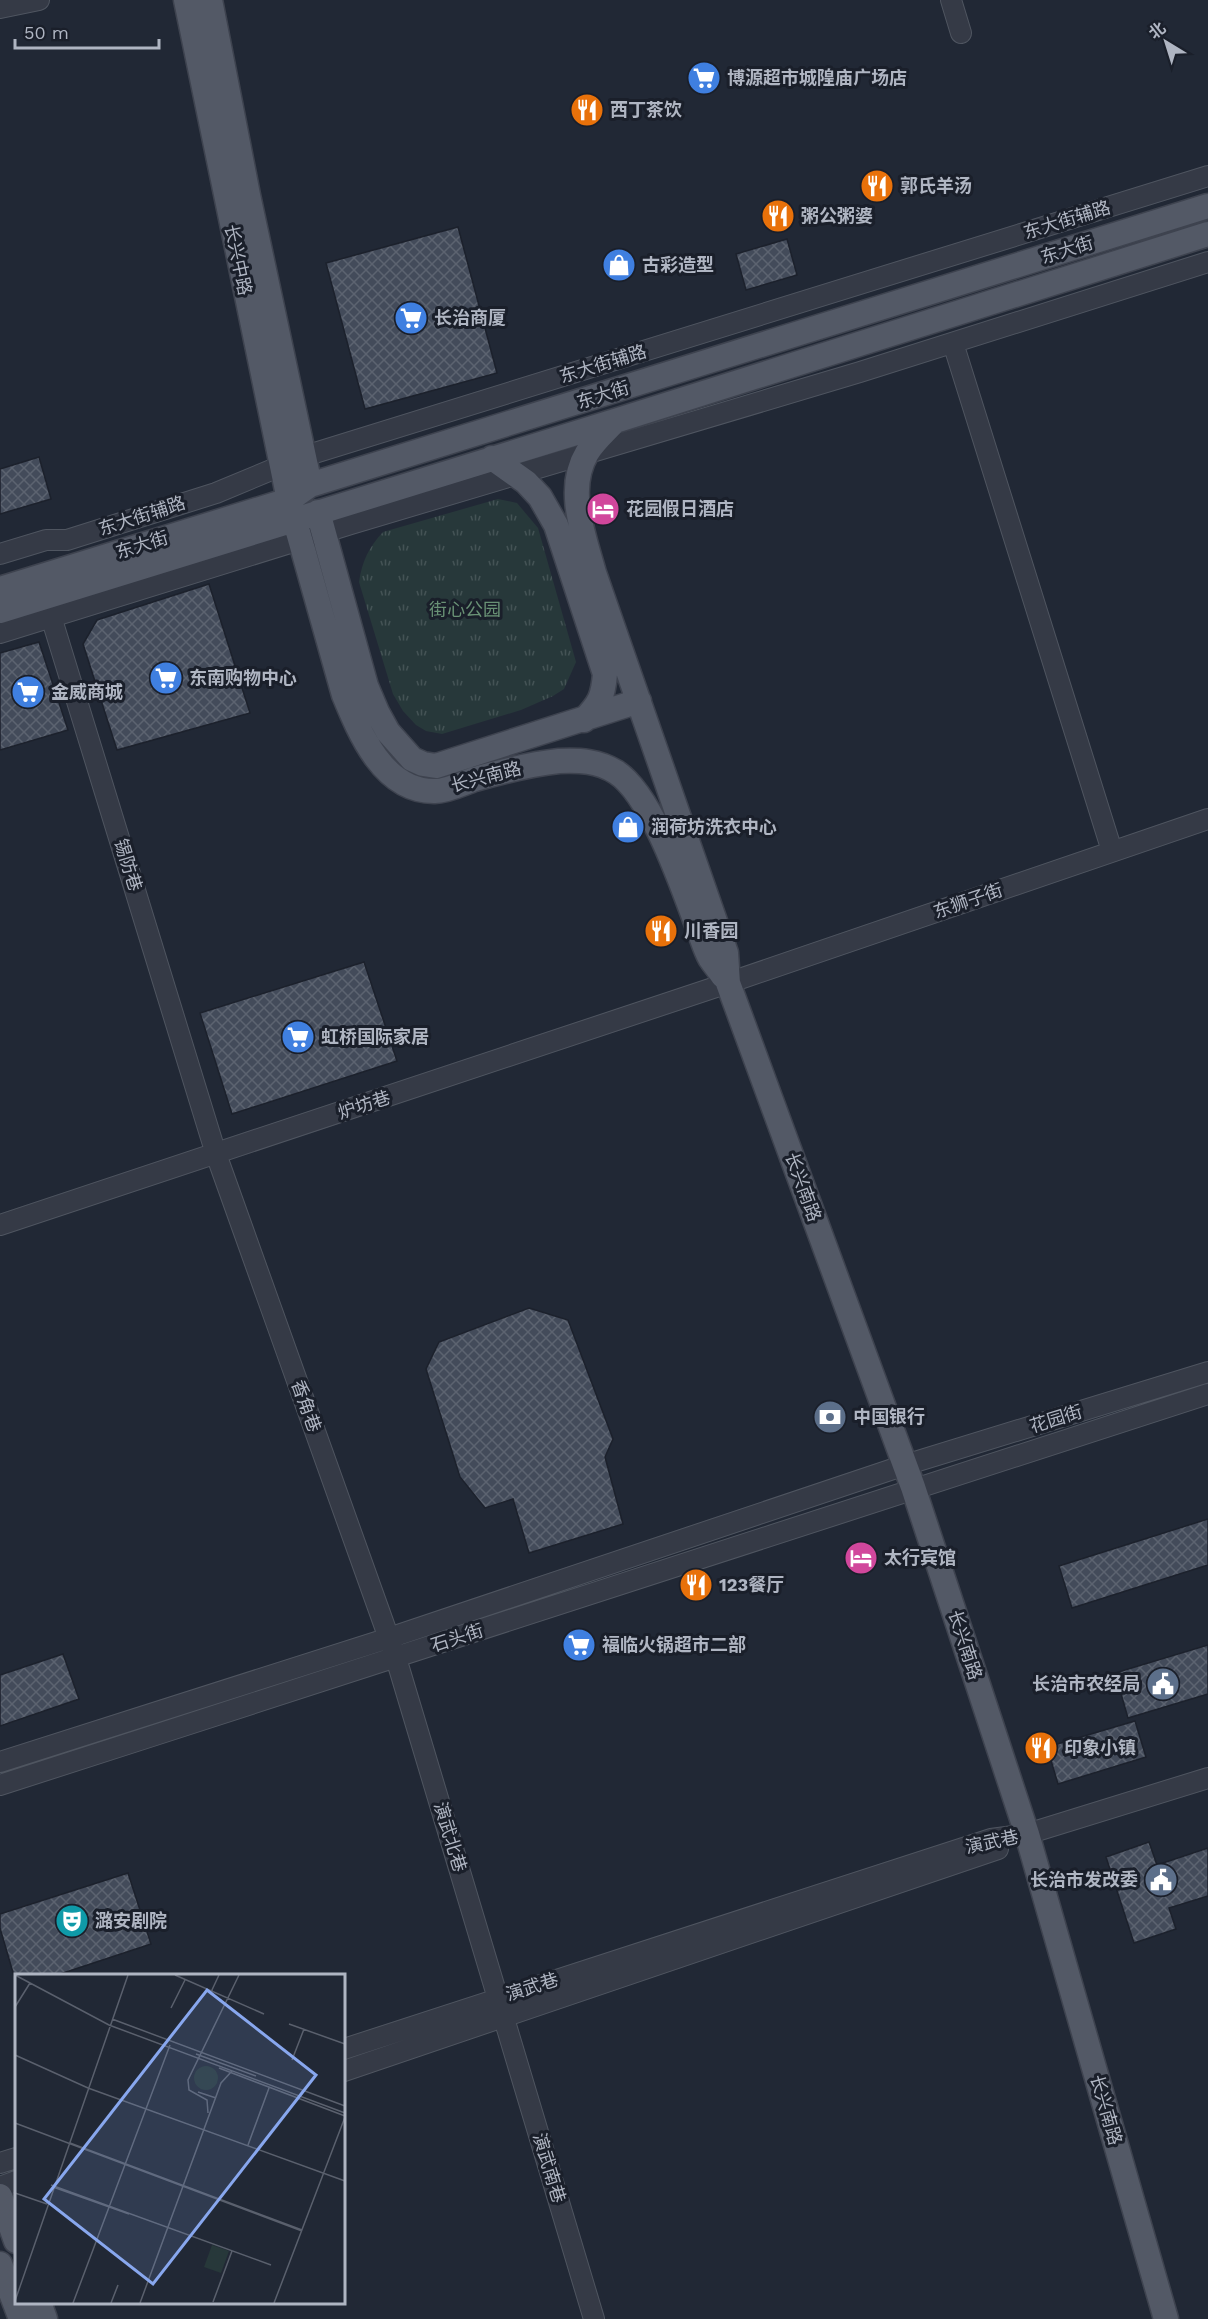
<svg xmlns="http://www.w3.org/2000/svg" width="1208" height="2319" viewBox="0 0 1208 2319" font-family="'Work Sans','Noto Sans SC',sans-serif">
<defs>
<pattern id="grass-tufts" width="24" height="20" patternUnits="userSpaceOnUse" patternTransform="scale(1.5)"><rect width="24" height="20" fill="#27383a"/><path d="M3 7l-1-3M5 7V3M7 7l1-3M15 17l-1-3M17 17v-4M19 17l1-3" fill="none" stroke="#445355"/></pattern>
<pattern id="building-cross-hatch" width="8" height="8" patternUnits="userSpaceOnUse" patternTransform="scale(1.5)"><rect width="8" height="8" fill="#434b5a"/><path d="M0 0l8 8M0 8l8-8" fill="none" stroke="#5c6370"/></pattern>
</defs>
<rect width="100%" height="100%" fill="#212835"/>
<path fill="url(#grass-tufts)" d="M498,499L517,503L538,528L576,662L564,689L553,696L521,710L442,734L426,731L416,725L403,711L393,694L359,582C362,561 369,547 383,532Z"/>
<path fill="url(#building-cross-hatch)" stroke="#1c212c" stroke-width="1.5" d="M458,227L497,373L365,409L326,263Z
M787,239L797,275L746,290L736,254Z
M39,457L51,499L0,514V469Z
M209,584L250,713L117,750L83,644L97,620Z
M39,642L68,730L0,750V653Z
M364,962L397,1061L232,1114L200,1013Z
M529,1308L568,1320L613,1439L605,1457L623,1524L529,1553L513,1499L485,1508L460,1477L426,1369L439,1342Z
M1208,1519V1565L1072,1608L1059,1566Z
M1208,1645V1694L1128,1718L1115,1673Z
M63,1654L79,1699L0,1726V1675Z
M1135,1721L1146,1757L1058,1784L1047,1747Z
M1149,1842L1157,1865L1208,1848V1896L1169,1908L1176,1929L1134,1943L1106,1857Z
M128,1873L151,1944L54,1976H14L0,1928V1914Z"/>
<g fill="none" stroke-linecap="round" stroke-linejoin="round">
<g stroke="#4f5560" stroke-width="22">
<path id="minor" d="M951,0L961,33
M0,8L39,0
M953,343L1112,851
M0,554L46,540H67L216,493L305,456L1208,176
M41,584L216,1154L396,1658L594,2319
M0,633L351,524L860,372L1208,262
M0,1225L728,983L1208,819
M0,1762L389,1638L905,1465L1208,1372
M0,1785C403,1656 804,1521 1208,1394
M344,2049L991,1839L1027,1834L1208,1778
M344,2071L998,1849
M0,2163L16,2158
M0,2187L16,2181"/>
</g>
<g stroke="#3e434f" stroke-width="27">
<path id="major" d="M186,0L289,500L344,695C360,734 384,792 435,791C448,791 463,783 475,779C503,771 530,764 559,761C580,760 598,761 616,772C652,795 683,888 698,928C702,938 705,949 710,958C714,964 719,970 723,976
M210,0L248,195L310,485
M615,421C606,431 594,441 587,453C565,489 584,536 594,573L726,953L728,983L913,1487L1027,1834L1166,2319
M492,458L526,482L540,497L556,525L605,674C603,697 600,703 584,720
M318,512L366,686L377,712L388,732L412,759L423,764L436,766L639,701
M0,589L289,500L310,485L1208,206
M0,611L615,421L1208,234
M0,2196L16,2241
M0,2264L21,2319
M39,2302L45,2319"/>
</g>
<use href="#minor" stroke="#353a46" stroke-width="20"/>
<use href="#major" stroke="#535966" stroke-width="24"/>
</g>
<defs>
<g id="supermarket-disc" transform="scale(1.725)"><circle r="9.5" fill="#3f7fe0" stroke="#1a1f2a"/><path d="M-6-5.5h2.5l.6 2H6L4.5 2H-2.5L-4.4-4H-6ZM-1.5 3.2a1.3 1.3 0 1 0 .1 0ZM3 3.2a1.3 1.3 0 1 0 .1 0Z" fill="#fff"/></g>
<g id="restaurant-disc" transform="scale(1.725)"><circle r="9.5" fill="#e8710a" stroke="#1a1f2a"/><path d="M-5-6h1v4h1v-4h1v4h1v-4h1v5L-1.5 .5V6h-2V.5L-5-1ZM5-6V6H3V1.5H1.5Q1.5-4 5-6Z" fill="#fff"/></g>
<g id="shop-disc" transform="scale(1.725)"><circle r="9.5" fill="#3f7fe0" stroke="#1a1f2a"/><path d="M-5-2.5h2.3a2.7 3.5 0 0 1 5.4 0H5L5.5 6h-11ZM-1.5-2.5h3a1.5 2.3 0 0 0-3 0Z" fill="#fff"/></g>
<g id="hotel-disc" transform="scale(1.725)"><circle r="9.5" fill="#d1479c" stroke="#1a1f2a"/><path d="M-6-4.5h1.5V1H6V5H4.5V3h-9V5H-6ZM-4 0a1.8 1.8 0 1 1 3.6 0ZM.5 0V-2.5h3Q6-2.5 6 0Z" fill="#fff"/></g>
<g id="bank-disc" transform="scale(1.725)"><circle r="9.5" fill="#5c6f8a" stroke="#1a1f2a"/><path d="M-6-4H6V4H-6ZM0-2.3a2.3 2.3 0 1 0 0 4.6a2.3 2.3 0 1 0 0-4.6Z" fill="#fff"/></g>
<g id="civic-disc" transform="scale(1.725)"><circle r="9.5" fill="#5c6f8a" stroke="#1a1f2a"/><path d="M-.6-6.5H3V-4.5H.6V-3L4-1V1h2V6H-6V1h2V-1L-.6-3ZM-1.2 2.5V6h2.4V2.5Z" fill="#fff"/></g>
<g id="theatre-disc" transform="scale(1.725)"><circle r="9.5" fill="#0f9aa8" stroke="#1a1f2a"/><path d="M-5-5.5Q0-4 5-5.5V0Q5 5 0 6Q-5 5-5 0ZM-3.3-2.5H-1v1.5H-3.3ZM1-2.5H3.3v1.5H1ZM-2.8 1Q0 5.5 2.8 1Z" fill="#fff"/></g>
</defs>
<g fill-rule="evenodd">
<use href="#supermarket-disc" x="704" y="78"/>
<use href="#restaurant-disc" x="587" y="110"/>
<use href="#restaurant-disc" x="877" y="186"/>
<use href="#restaurant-disc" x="778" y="216"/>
<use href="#shop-disc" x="619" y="265"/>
<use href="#supermarket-disc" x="411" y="318"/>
<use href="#hotel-disc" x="603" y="509"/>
<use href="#supermarket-disc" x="166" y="678"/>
<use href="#supermarket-disc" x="28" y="692"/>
<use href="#shop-disc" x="628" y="827"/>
<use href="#restaurant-disc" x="661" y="931"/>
<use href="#supermarket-disc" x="298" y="1037"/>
<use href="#bank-disc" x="830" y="1417"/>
<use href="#hotel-disc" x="861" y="1558"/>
<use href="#restaurant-disc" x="696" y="1585"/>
<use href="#supermarket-disc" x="579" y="1645"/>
<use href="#civic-disc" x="1163" y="1684"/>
<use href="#restaurant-disc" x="1041" y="1748"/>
<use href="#civic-disc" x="1161" y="1880"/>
<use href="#theatre-disc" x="72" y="1921"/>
</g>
<g text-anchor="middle" stroke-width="6" stroke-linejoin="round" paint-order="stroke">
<g font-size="18" font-weight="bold" fill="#afb5c2" stroke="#1a1f2a" text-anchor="start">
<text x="727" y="84">博源超市城隍庙广场店</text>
<text x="610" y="116">西丁茶饮</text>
<text x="900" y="192">郭氏羊汤</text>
<text x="801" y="222">粥公粥婆</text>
<text x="642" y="271">古彩造型</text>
<text x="434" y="324">长治商厦</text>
<text x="626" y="515">花园假日酒店</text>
<text x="189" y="684">东南购物中心</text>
<text x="51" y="698">金威商城</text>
<text x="651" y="833">润荷坊洗衣中心</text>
<text x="684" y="937">川香园</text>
<text x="321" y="1043">虹桥国际家居</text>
<text x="853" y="1423">中国银行</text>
<text x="884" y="1564">太行宾馆</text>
<text x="719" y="1591">123餐厅</text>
<text x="602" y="1651">福临火锅超市二部</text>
<text x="1140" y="1690" text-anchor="end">长治市农经局</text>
<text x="1064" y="1754">印象小镇</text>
<text x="1138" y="1886" text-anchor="end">长治市发改委</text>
<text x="95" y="1927">潞安剧院</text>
</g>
<g font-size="18" fill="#afb5c2" stroke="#1a1f2a">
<text transform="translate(1067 220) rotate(-17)" y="6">东大街辅路</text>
<text transform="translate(1067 250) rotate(-17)" y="6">东大街</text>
<text transform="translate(238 260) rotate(78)" y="6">长兴中路</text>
<text transform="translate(603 364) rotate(-17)" y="6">东大街辅路</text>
<text transform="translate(603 395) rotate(-17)" y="6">东大街</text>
<text transform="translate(142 516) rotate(-18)" y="6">东大街辅路</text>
<text transform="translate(142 545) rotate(-17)" y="6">东大街</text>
<text transform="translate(486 777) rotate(-15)" y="6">长兴南路</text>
<text transform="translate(128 865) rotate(73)" y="6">锡防巷</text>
<text transform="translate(968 901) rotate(-19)" y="6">东狮子街</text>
<text transform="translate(364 1105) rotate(-18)" y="6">炉坊巷</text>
<text transform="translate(803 1187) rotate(70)" y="6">长兴南路</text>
<text transform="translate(306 1406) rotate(70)" y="6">香角巷</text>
<text transform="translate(1056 1419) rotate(-17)" y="6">花园街</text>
<text transform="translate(457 1638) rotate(-18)" y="6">石头街</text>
<text transform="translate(965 1645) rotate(72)" y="6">长兴南路</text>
<text transform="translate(450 1837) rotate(73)" y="6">演武北巷</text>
<text transform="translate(992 1842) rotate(-12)" y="6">演武巷</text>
<text transform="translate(532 1987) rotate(-18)" y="6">演武巷</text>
<text transform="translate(1106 2110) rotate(74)" y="6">长兴南路</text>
<text transform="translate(549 2168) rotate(73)" y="6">演武南巷</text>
</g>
<g font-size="18" fill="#699175" stroke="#1a1f2a">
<text x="465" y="616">街心公园</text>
</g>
</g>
<g transform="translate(15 1974)">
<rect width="330" height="330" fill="#212835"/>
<path d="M179 104a12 12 0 1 1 24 0a12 12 0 1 1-24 0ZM197,271L214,277L206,299L189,293Z" fill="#27383a"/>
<path fill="none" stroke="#5a606d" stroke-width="1.5" d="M0,1L94,51L330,139M160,1L249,40M196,18L204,1M0,33L15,9M156,34L170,6M97,45L330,132M274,50L330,70M181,80L241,102M0,81L73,114L330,207M277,86L289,55M204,94L330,142M183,118L201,124M193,139L192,126L174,116L173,106L224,1M0,149L287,257M55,169L287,256M233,171L254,114M36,211L256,291M38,213L114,240M0,219L32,230M0,327L113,1M198,328L217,277M58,329L155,71M96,329L103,311M125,329L206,109L217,97M259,329L330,143"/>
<path fill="#88a7ee" fill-opacity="0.15" stroke="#88a7ee" stroke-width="3" d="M192,16L301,101L138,310L29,225Z"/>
<rect width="330" height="330" fill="none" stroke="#afb5c2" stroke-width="3"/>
</g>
<g transform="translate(1166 42) rotate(322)" stroke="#1a1f2a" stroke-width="4.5" paint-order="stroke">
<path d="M0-4.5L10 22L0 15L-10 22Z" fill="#afb5c2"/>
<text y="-9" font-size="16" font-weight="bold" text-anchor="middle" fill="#afb5c2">北</text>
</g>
<path d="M15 39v9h144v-9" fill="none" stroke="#afb5c2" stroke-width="3"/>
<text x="24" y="39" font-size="18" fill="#afb5c2" stroke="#1a1f2a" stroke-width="4.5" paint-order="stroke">50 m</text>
</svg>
